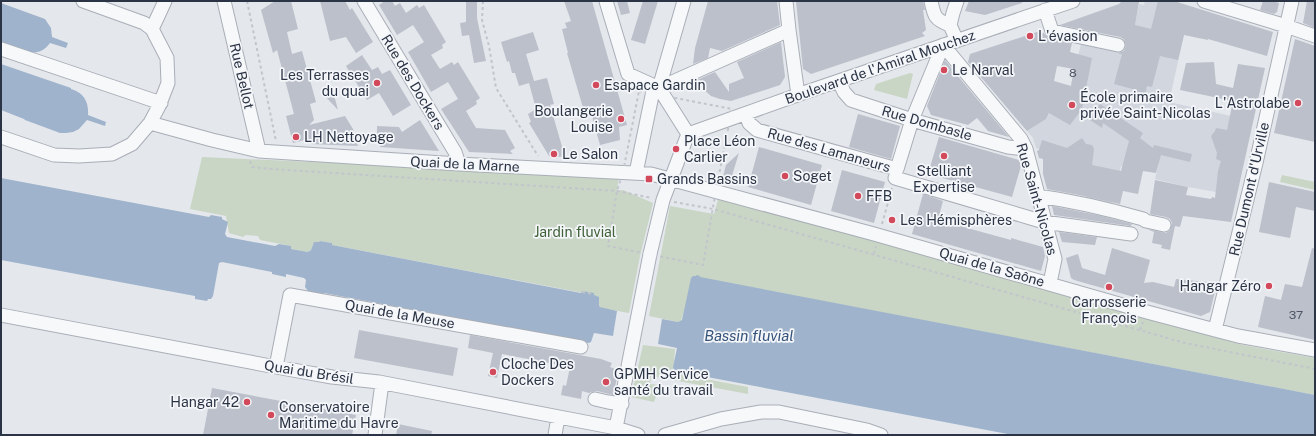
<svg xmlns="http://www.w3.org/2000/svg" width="1316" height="436" viewBox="0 0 1316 436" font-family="'Public Sans',sans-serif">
<rect width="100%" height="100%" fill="#e4e7ec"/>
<path fill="#d2d6de" d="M1145,1H1174L1179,34L1184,35L1169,102L1253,121L1219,170L1216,192L1188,187L1155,179L1159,163L1121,166L1111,208L1085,202L1088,181L1064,158L1036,148L1033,138L1027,131L1046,119L1061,93L1068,97L1081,44L1110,49L1120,48L1126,23L1135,25L1139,4L1144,5Z"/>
<path fill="#c9d6c5" d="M910,73L913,74L907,99L874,90L876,84Z
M202,157L619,176L617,191L623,190L653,203L640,256L629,313L601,308L594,295L332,245V243L320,241L319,242L313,244L311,250L308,252L291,249V246L260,240L258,236L246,235L243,237L229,233L226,216L190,209Z
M1282,175L1315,182V190L1280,182Z
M719,196L1203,334L1243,345L1315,358V395L696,277L681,321L678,322L649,316L670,206L714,214Z
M643,345L675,349L673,373L748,387V394L651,376L650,384L660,385L654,402L631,397Z"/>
<path fill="#9fb4cc" d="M1,3L45,19L51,28L52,37L68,43L66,48L50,43C37,61 19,49 1,44Z
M1,64L71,88V89C84,93 89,102 88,115L106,122L105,126L87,120L79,129L73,132L66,133H60L25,120L24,119L1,110Z
M1,178L209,217L211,215L222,217V219L228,222L225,234L227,237L275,246L279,244L291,246V249L308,252L311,250L314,242H319L320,241L332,243V245L581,293L582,291L594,293V295L599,297V305L600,307L617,311L613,336L594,333L591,342L589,343L324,293L323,295L310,292V291H308L305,287L306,280L304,278L286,274V277L272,274V272L222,262L219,263L213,296L211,299H208L207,301L195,299V296L1,260Z
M696,275L700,276V277L1315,395V435H1013L686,373L685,375L678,373V372L674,370L673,367L677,348L658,344L662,319L678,322L682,320L691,278L693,276H696Z"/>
<path fill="#bbc0ca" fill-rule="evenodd" d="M275,1H291L298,29L287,32L292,54L302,51L316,102L310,104L314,120L309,125L345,116L353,129L358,146L310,144L308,139L293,143L286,116L294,114L277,50L273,53L261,10Z
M320,1H345L350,10L352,8L373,42L356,53L346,37L330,41Z
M385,1H392L395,6L400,3L406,13L417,5L419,8L424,5L446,42L442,45L443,48L431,55L440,69L452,62L454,65L458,62L480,98L476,101L477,104L466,111L476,128L505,130L515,148L510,151L513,154L469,152L441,109L458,99L448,82L431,92L408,52L424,42L413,25L397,35L379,5Z
M466,1H477V18L486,61L474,63L469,35L462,36L460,23L466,22Z
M564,1H592L627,125L619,127L620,140L600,145L592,116L586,118L567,53H568L562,29L567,28L565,23L571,21Z
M617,1H627L630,13L621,15Z
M643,1H658L645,44L631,40Z
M708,1H777L780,25L722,51L710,48L708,58L693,64L695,48Z
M796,1H923L925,10H923L926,30L922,33L925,36L811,74L803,69Z
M969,1H1022V3L985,15L965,11Z
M1122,1L1139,2L1135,25L1151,29L1158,1H1174L1273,32L1267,56L1208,39V40L1184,35L1178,60L1160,56L1152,87L1147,86L1145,96L1135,93L1136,90L1114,84L1122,54H1119V53L1124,51L1126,46L1124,39L1120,37L1060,25L1119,4Z
M1263,1H1272L1279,3L1277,12L1274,14L1260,10Z
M1307,1H1315V28L1303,23Z
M533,32L539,50L526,54L534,81L547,78L554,104L550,105L565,157L549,156L529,123L531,122L528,114L536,109L529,83L519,86L515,73H512L509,61L507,62L501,42Z
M1037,32L1044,33L1047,37L1050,39L1072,43L1070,52L1092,58L1081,114L1079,113L1070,125L1049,113L1046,119L1027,131L968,62L970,54ZM1057,66L1074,69L1071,86L1054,81Z
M1295,39L1315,46V142L1274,133Z
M781,42L785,77L780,85L731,101L720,99L711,96L702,88L698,83L697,80L715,72L729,92V84L744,78L737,62Z
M362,55L372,70L378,67L382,74L390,70L411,105L393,116L379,93L367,100L346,66Z
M945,60L957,75L1009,137L988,131L977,118L968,125L931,115L927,106Z
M1214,62L1216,84L1233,88L1238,64L1265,68L1231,222L1183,216L1180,227L1175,226L1170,250L1161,248L1162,245L1152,243L1154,232L1147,229L1166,233L1170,230L1172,223L1170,219L1166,217L1150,214L1155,180L1188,187L1186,195L1211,199L1212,197L1215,198L1218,171L1221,161L1216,159L1217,153L1211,136L1215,131L1216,128L1227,130L1233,101L1180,90L1186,63Z
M331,90L334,95L338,110L323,94Z
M1100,104L1143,133L1140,138L1153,148L1154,145L1192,154L1190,162L1161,155L1156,173L1143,171L1138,194L1123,191L1120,204L1079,195L1047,189L1043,174V159L1039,158L1037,151L1039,150L1042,140L1067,148L1082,138L1086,144L1092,145L1094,149L1092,165L1121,171L1129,141L1103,123L1102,128L1090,120Z
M858,114L900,126L891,159L849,147Z
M420,120L439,151L380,147V136H377V126L399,127L402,132Z
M939,137L1019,160L1021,166L1012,197L928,174Z
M759,147L822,165L811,205L748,187Z
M739,153L730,182L722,180L726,165Z
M842,170L885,182L874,223L831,211Z
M1269,182L1315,192V211L1296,207L1290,238L1259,232Z
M923,194L943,201L938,220L1011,240V238L1043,247L1045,256L1041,271L912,234Z
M1052,206L1102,216L1132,224L1131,226L1054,215Z
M1059,232L1097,237L1095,245L1062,242Z
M1112,248L1150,260L1144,283L1153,282L1174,287L1176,279L1217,283L1210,312L1201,316L1074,280L1071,278L1066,258L1078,254L1082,268L1105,275Z
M1312,248L1315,249V340L1258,327L1265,296L1281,300L1285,284L1302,287Z
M359,330L458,348L453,376L354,358Z
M470,335L601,359L612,363L610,367L615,369L614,372L618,374L613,395L597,391L592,392L589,393L582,391L581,399L561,395L563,385L566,386L570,367L502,354L497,378L488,376L493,353L468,348Z
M212,388L356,415L352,435H203Z
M398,424L432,431L431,435H396Z"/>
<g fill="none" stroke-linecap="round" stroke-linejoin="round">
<g stroke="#a9aeb7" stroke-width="15">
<path id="minor" d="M83,1L144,23L152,29
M224,1L259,151
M364,1L455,152L459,164
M606,1L628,74L659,88L789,30
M684,1L659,88L688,134
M786,1L789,30L798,95
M931,1C934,16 935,20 950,25
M1204,1L1286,26L1315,36
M1045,10L1052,31L1118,45
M957,41L950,25L953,13L957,1
M1,49L161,103
M839,81L844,92L851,100L912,120L1008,147L1026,149
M746,114L749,123L757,130L897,169L912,120L943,45L1021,139L1026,149L1055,259L1050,283
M150,123L159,106L168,83L167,58L152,29L165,1
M688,134L806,92L1073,1
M1,137L54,155L79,156L112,154L132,144L150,123L212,140L259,151L459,164L651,174L874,234L1147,312L1215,330L1238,336L1315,350
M636,173L654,86
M895,178L1044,222L1131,234
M1038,196C1074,201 1108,209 1143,219L1146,221L1164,225
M1,315L276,367L332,377L379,382L616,428L638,435
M1215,330L1256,163L1292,1
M276,367L290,295L581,347
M595,399L608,402L622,404
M616,428L650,254L663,200L688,134
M375,435L382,383
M555,435L558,417
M665,435L721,419L761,412H779L867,430L881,435"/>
</g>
<path stroke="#c2c5cb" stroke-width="2" stroke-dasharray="3 3" stroke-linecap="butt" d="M247,1L276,141
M483,1L482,20L489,46L496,88L538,156
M639,91L732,109L716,190L703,265L608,246L617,191L623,172Z
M250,161L252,167L271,169L617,191L652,198
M674,202L713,209L1185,343L1315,369
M882,224L892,188
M874,254L876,246
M582,292L594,294
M1084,314L1086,306
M1140,330L1143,322
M678,372L686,374"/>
<use href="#minor" stroke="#f7f8fa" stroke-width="13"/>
</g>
<g fill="#d1495b" stroke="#f4f6f9" stroke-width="1.5">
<circle cx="1030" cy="36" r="4"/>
<circle cx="944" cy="70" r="4"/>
<circle cx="377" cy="83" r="4"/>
<circle cx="596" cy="85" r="4"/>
<circle cx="1298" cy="103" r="4"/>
<circle cx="1072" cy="105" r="4"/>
<circle cx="621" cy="119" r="4"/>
<circle cx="296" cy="137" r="4"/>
<circle cx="676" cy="149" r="4"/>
<circle cx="554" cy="154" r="4"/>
<circle cx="944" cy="156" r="4"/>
<circle cx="785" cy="176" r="4"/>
<rect x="645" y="175" width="8" height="8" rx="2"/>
<circle cx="858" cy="196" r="4"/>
<circle cx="892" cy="220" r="4"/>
<circle cx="1269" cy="286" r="4"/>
<circle cx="1109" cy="287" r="4"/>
<circle cx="493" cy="372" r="4"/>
<circle cx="606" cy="382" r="4"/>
<circle cx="247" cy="402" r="4"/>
<circle cx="271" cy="415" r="4"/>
</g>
<g text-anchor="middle" stroke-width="3.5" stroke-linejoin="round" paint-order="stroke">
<g font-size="12" fill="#4f5766">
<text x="1073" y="77">8</text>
<text x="1296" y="319">37</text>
</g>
<g font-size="14" fill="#2b3445" stroke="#f4f6f9" text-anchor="start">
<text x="1038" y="41">L'évasion</text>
<text x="952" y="75">Le Narval</text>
<text x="369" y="80" text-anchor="end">Les Terrasses<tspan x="369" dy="16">du quai</tspan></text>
<text x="604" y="90">Esapace Gardin</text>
<text x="1080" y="102">École primaire<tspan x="1080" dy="16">privée Saint-Nicolas</tspan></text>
<text x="1290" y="108" text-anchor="end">L'Astrolabe</text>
<text x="613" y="116" text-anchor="end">Boulangerie<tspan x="613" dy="16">Louise</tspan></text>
<text x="304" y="142">LH Nettoyage</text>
<text x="684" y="146">Place Léon<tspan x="684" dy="16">Carlier</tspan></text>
<text x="562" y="159">Le Salon</text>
<text x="944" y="176" text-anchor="middle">Stelliant<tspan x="944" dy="16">Expertise</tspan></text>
<text x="793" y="181">Soget</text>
<text x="657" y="184">Grands Bassins</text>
<text x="866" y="201">FFB</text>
<text x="900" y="225">Les Hémisphères</text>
<text x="1261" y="291" text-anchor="end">Hangar Zéro</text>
<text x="1109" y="307" text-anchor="middle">Carrosserie<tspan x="1109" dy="16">François</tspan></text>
<text x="501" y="369">Cloche Des<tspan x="501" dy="16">Dockers</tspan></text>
<text x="614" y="379">GPMH Service<tspan x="614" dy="16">santé du travail</tspan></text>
<text x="239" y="407" text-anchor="end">Hangar 42</text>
<text x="279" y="412">Conservatoire<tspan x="279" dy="16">Maritime du Havre</tspan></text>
</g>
<g font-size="14" fill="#2b3445" stroke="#f4f6f9">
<text transform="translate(880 67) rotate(-19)" y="5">Boulevard de l'Amiral Mouchez</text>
<text transform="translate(242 76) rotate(77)" y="5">Rue Bellot</text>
<text transform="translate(413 82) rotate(59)" y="5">Rue des Dockers</text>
<text transform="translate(927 123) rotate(16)" y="5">Rue Dombasle</text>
<text transform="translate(829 150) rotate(16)" y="5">Rue des Lamaneurs</text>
<text transform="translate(465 164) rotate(3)" y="5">Quai de la Marne</text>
<text transform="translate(1249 189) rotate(-77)" y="5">Rue Dumont d'Urville</text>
<text transform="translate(1037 199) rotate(74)" y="5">Rue Saint-Nicolas</text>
<text transform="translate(992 267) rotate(16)" y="5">Quai de la Saône</text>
<text transform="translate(400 314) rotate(10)" y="5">Quai de la Meuse</text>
<text transform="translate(309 372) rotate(9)" y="5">Quai du Brésil</text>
</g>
<g font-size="14" fill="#3f6138" stroke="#f4f6f9">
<text x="575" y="237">Jardin fluvial</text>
</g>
<g font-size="15" font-style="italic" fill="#34527a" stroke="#f4f6f9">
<text x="749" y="341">Bassin fluvial</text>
</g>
</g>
<rect width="1316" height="436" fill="none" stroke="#2b3445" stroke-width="4"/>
</svg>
